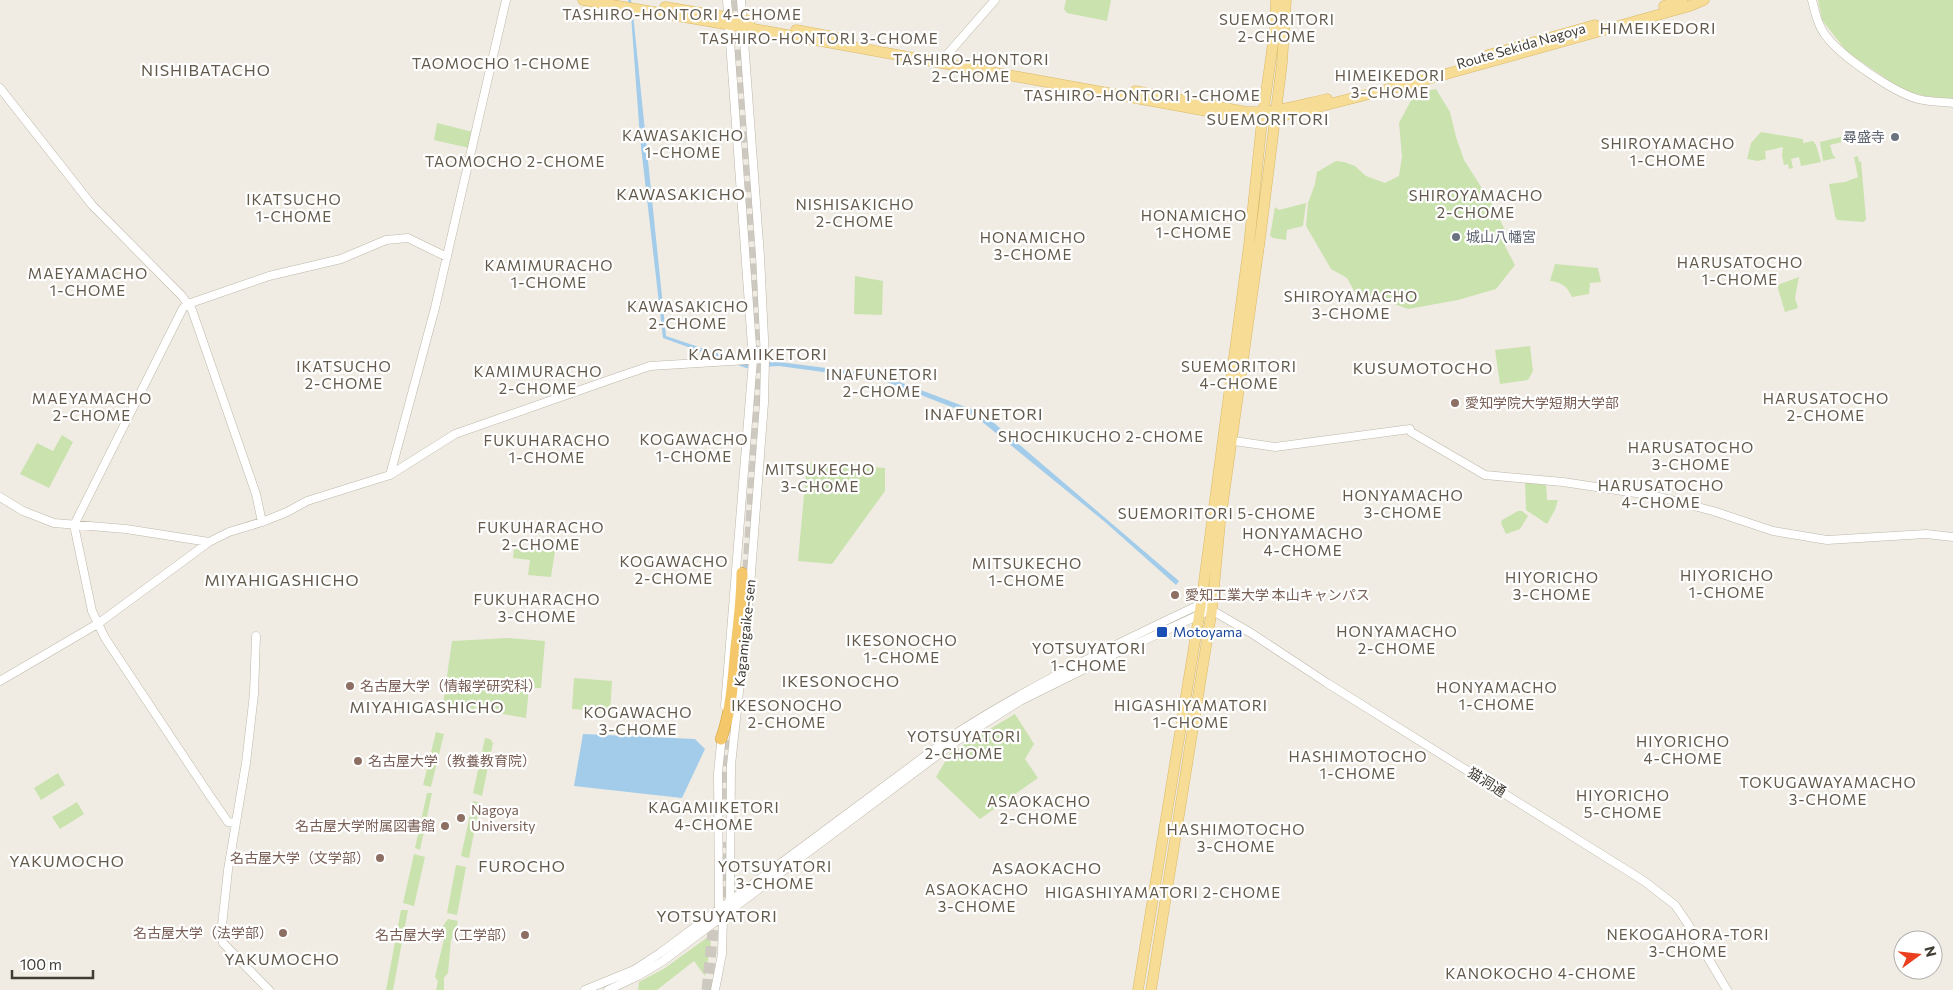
<svg xmlns="http://www.w3.org/2000/svg" width="1953" height="990" viewBox="0 0 1953 990" font-family="Commissioner,'Noto Sans JP',sans-serif">
<rect width="100%" height="100%" fill="#f0ece3"/>
<path fill="#cae2ae" d="M1066,0H1111L1107,21L1067,13L1064,9Z
M1818,0H1953V99L1924,96L1903,90L1847,52L1822,20Z
M1436,89L1450,112L1456,137L1464,160L1492,204L1505,230V246L1515,265L1496,289L1458,300L1408,309L1378,298L1364,299L1356,294L1347,278L1331,269L1306,226L1308,203L1315,184L1317,172L1336,161L1344,162L1355,166L1366,176L1385,183L1399,176L1402,156L1399,123L1415,93Z
M437,123L473,132L469,148L434,140Z
M1761,132L1803,139V143L1813,141L1816,145L1821,162L1801,166L1799,157L1791,159L1793,168L1789,169L1788,164L1784,165L1782,155L1783,147L1765,151L1766,159L1758,161L1747,159L1751,143Z
M1849,135L1850,140L1830,145L1833,155L1836,158L1823,161L1820,142Z
M1858,156L1859,162L1861,161L1866,219L1864,222L1837,220L1835,216L1829,184L1845,182L1858,177L1854,157Z
M1306,203L1303,226L1287,230L1286,240L1273,238L1270,236L1275,207L1279,210Z
M1555,264L1598,268L1601,282L1590,283L1589,294L1572,297C1567,286 1561,282 1550,281Z
M855,276L883,281L882,315L854,314Z
M1799,277L1795,298L1798,308L1785,312L1777,285Z
M1530,346L1533,371L1528,380L1500,384L1495,350Z
M62,435L73,442L49,488L20,474L37,443L53,451Z
M807,462L885,468V491L832,564L798,561Z
M1525,480L1546,482L1547,500H1558L1555,510L1547,524L1526,510Z
M1518,511H1522L1528,516L1520,529L1506,534L1501,523L1502,520Z
M514,549L555,551L551,577L528,575L530,560L513,558Z
M508,638L545,641L541,688H529L526,718L443,704L452,641Z
M574,678L612,681L610,712L572,709Z
M1015,714L1034,744L1025,759L1038,778L980,819L936,777L950,753Z
M436,732L444,734L431,787L423,785Z
M485,738L490,739L493,743L482,796L473,793Z
M58,773L65,785L41,800L34,788Z
M427,793H432L420,850L415,848Z
M473,801L480,803L469,858L461,856Z
M77,802L84,814L60,829L52,817Z
M414,854L425,857L414,906L403,903Z
M456,865L466,867L457,915L447,913Z
M401,910H408L393,990H386Z
M448,919L458,921L455,934L451,940L448,973L444,978V990H436L438,981L435,977L444,939L440,930Z
M708,937L711,943L705,976L694,961L657,990H638L639,982L665,968Z"/>
<path fill="#a2ccea" d="M628,0H631L633,14L666,336L746,363L779,362L881,375L971,409L987,417L1179,581L1176,585L1105,522L975,416L882,380L779,366L746,368L663,338L640,138L631,15Z
M583,734L695,739L705,749L682,798L574,786Z"/>
<g fill="none" stroke-linecap="round" stroke-linejoin="round">
<path stroke="#cdc9c0" stroke-width="11" stroke-dasharray="11 5.5" stroke-linecap="butt" d="M736,0L760,343L758,413L748,569
M721,799L725,740
M724,914L727,842
M707,990L715,912"/>
<g stroke="#beb7a9" stroke-width="9">
<path id="tertiary" d="M1812,0C1815,12 1818,26 1826,36C1842,57 1893,92 1918,99C1929,102 1942,102 1953,103
M944,64L945,57L995,0
M0,88L92,205L182,296L192,310L256,494L262,522
M1227,440L1275,447L1410,429L1411,432L1485,475L1563,482L1656,496L1713,511L1773,531L1827,540L1926,534L1953,537
M390,475L435,308L506,0
M0,497L23,511L54,523L126,529L209,542
M256,636L254,694L246,763L228,870L221,935L223,943L269,990
M0,681L99,623L209,542L229,532L262,522L287,512L307,501L390,475L455,434L609,380L650,366L765,359
M725,706L753,360L727,0
M234,823L228,822L210,796L105,638L92,611L74,525L183,308L188,304L269,276L341,259L386,240L408,238L447,257
M721,912L719,909L718,773L722,734
M585,990L634,970L660,953L952,736C1031,685 1116,644 1201,604L1251,633L1327,683L1644,881L1675,905L1688,924L1727,990
M608,990L638,976L663,961L955,742L1020,701L1121,651L1212,609
M715,990L722,954L723,916L730,901L731,765L749,599L764,403L765,359L760,256L741,0"/>
</g>
<g stroke="#dab966" stroke-width="11">
<path id="primary" d="M583,0L743,27L1262,121L1421,81L1690,6L1704,0
M1664,6L1682,0
M665,7L750,21
M796,30L850,40
M1488,55L1595,25
M1135,91L1246,112C1274,113 1300,105 1327,99
M1138,990L1201,604L1249,245L1262,121L1275,29L1276,0
M1151,990L1212,609L1220,523L1260,239L1282,63L1286,0"/>
</g>
<g stroke="#d29c3b" stroke-width="12">
<path id="motorway" d="M721,739C732,709 733,678 736,647C739,622 742,598 742,573"/>
</g>
<use href="#tertiary" stroke="#fff" stroke-width="8"/>
<use href="#primary" stroke="#f7dc95" stroke-width="10"/>
<use href="#motorway" stroke="#f4c76a" stroke-width="11"/>
</g>
<g fill="#6b7280" stroke="#fff" stroke-width="2">
<circle cx="1895" cy="137" r="5"/>
<circle cx="1456" cy="237" r="5"/>
</g>
<g fill="#8d6e63" stroke="#fff" stroke-width="2">
<circle cx="1455" cy="403" r="5"/>
<circle cx="1175" cy="595" r="5"/>
<circle cx="350" cy="686" r="5"/>
<circle cx="358" cy="761" r="5"/>
<circle cx="461" cy="818" r="5"/>
<circle cx="445" cy="826" r="5"/>
<circle cx="380" cy="858" r="5"/>
<circle cx="283" cy="933" r="5"/>
<circle cx="525" cy="935" r="5"/>
</g>
<rect fill="#1a4fb4" stroke="#fff" stroke-width="2" x="1156" y="626" width="12" height="12" rx="2.5"/>
<g text-anchor="middle" stroke-width="4.5" stroke-linejoin="round" paint-order="stroke">
<g font-size="14" fill="#413c34" stroke="#fff">
<text transform="translate(1521 46) rotate(-16)" y="5">Route Sekida Nagoya</text>
<text transform="translate(745 633) rotate(-84)" y="5">Kagamigaike-sen</text>
<text transform="translate(1487 782) rotate(32)" y="5">猫洞通</text>
</g>
<g font-size="14" fill="#5b616d" stroke="#fff" text-anchor="end">
<text x="1885" y="142">尋盛寺</text>
<text x="1466" y="242" text-anchor="start">城山八幡宮</text>
</g>
<g font-size="14" fill="#785e54" stroke="#fff" text-anchor="start">
<text x="1465" y="408">愛知学院大学短期大学部</text>
<text x="1185" y="600">愛知工業大学 本山キャンパス</text>
<text x="360" y="691">名古屋大学（情報学研究科）</text>
<text x="368" y="766">名古屋大学（教養教育院）</text>
<text x="471" y="815">Nagoya<tspan x="471" dy="16">University</tspan></text>
<text x="435" y="831" text-anchor="end">名古屋大学附属図書館</text>
<text x="370" y="863" text-anchor="end">名古屋大学（文学部）</text>
<text x="273" y="938" text-anchor="end">名古屋大学（法学部）</text>
<text x="515" y="940" text-anchor="end">名古屋大学（工学部）</text>
</g>
<g font-size="14" fill="#164399" stroke="#fff" text-anchor="start">
<text x="1173" y="637">Motoyama</text>
</g>
<g font-size="15" letter-spacing="1" fill="#635a4c" stroke="#fff">
<text x="682" y="20">TASHIRO-HONTORI 4-CHOME</text>
<text x="1277" y="25">SUEMORITORI<tspan x="1277" dy="17">2-CHOME</tspan></text>
<text x="819" y="44">TASHIRO-HONTORI 3-CHOME</text>
<text x="971" y="65">TASHIRO-HONTORI<tspan x="971" dy="17">2-CHOME</tspan></text>
<text x="501" y="69">TAOMOCHO 1-CHOME</text>
<text x="1390" y="81">HIMEIKEDORI<tspan x="1390" dy="17">3-CHOME</tspan></text>
<text x="1142" y="101">TASHIRO-HONTORI 1-CHOME</text>
<text x="683" y="141">KAWASAKICHO<tspan x="683" dy="17">1-CHOME</tspan></text>
<text x="1668" y="149">SHIROYAMACHO<tspan x="1668" dy="17">1-CHOME</tspan></text>
<text x="515" y="167">TAOMOCHO 2-CHOME</text>
<text x="1476" y="201">SHIROYAMACHO<tspan x="1476" dy="17">2-CHOME</tspan></text>
<text x="294" y="205">IKATSUCHO<tspan x="294" dy="17">1-CHOME</tspan></text>
<text x="855" y="210">NISHISAKICHO<tspan x="855" dy="17">2-CHOME</tspan></text>
<text x="1194" y="221">HONAMICHO<tspan x="1194" dy="17">1-CHOME</tspan></text>
<text x="1033" y="243">HONAMICHO<tspan x="1033" dy="17">3-CHOME</tspan></text>
<text x="1740" y="268">HARUSATOCHO<tspan x="1740" dy="17">1-CHOME</tspan></text>
<text x="549" y="271">KAMIMURACHO<tspan x="549" dy="17">1-CHOME</tspan></text>
<text x="88" y="279">MAEYAMACHO<tspan x="88" dy="17">1-CHOME</tspan></text>
<text x="1351" y="302">SHIROYAMACHO<tspan x="1351" dy="17">3-CHOME</tspan></text>
<text x="688" y="312">KAWASAKICHO<tspan x="688" dy="17">2-CHOME</tspan></text>
<text x="344" y="372">IKATSUCHO<tspan x="344" dy="17">2-CHOME</tspan></text>
<text x="1239" y="372">SUEMORITORI<tspan x="1239" dy="17">4-CHOME</tspan></text>
<text x="538" y="377">KAMIMURACHO<tspan x="538" dy="17">2-CHOME</tspan></text>
<text x="882" y="380">INAFUNETORI<tspan x="882" dy="17">2-CHOME</tspan></text>
<text x="92" y="404">MAEYAMACHO<tspan x="92" dy="17">2-CHOME</tspan></text>
<text x="1826" y="404">HARUSATOCHO<tspan x="1826" dy="17">2-CHOME</tspan></text>
<text x="1101" y="442">SHOCHIKUCHO 2-CHOME</text>
<text x="694" y="445">KOGAWACHO<tspan x="694" dy="17">1-CHOME</tspan></text>
<text x="547" y="446">FUKUHARACHO<tspan x="547" dy="17">1-CHOME</tspan></text>
<text x="1691" y="453">HARUSATOCHO<tspan x="1691" dy="17">3-CHOME</tspan></text>
<text x="820" y="475">MITSUKECHO<tspan x="820" dy="17">3-CHOME</tspan></text>
<text x="1661" y="491">HARUSATOCHO<tspan x="1661" dy="17">4-CHOME</tspan></text>
<text x="1403" y="501">HONYAMACHO<tspan x="1403" dy="17">3-CHOME</tspan></text>
<text x="1217" y="519">SUEMORITORI 5-CHOME</text>
<text x="541" y="533">FUKUHARACHO<tspan x="541" dy="17">2-CHOME</tspan></text>
<text x="1303" y="539">HONYAMACHO<tspan x="1303" dy="17">4-CHOME</tspan></text>
<text x="674" y="567">KOGAWACHO<tspan x="674" dy="17">2-CHOME</tspan></text>
<text x="1027" y="569">MITSUKECHO<tspan x="1027" dy="17">1-CHOME</tspan></text>
<text x="1727" y="581">HIYORICHO<tspan x="1727" dy="17">1-CHOME</tspan></text>
<text x="1552" y="583">HIYORICHO<tspan x="1552" dy="17">3-CHOME</tspan></text>
<text x="537" y="605">FUKUHARACHO<tspan x="537" dy="17">3-CHOME</tspan></text>
<text x="1397" y="637">HONYAMACHO<tspan x="1397" dy="17">2-CHOME</tspan></text>
<text x="902" y="646">IKESONOCHO<tspan x="902" dy="17">1-CHOME</tspan></text>
<text x="1089" y="654">YOTSUYATORI<tspan x="1089" dy="17">1-CHOME</tspan></text>
<text x="1497" y="693">HONYAMACHO<tspan x="1497" dy="17">1-CHOME</tspan></text>
<text x="787" y="711">IKESONOCHO<tspan x="787" dy="17">2-CHOME</tspan></text>
<text x="1191" y="711">HIGASHIYAMATORI<tspan x="1191" dy="17">1-CHOME</tspan></text>
<text x="638" y="718">KOGAWACHO<tspan x="638" dy="17">3-CHOME</tspan></text>
<text x="964" y="742">YOTSUYATORI<tspan x="964" dy="17">2-CHOME</tspan></text>
<text x="1683" y="747">HIYORICHO<tspan x="1683" dy="17">4-CHOME</tspan></text>
<text x="1358" y="762">HASHIMOTOCHO<tspan x="1358" dy="17">1-CHOME</tspan></text>
<text x="1828" y="788">TOKUGAWAYAMACHO<tspan x="1828" dy="17">3-CHOME</tspan></text>
<text x="1623" y="801">HIYORICHO<tspan x="1623" dy="17">5-CHOME</tspan></text>
<text x="1039" y="807">ASAOKACHO<tspan x="1039" dy="17">2-CHOME</tspan></text>
<text x="714" y="813">KAGAMIIKETORI<tspan x="714" dy="17">4-CHOME</tspan></text>
<text x="1236" y="835">HASHIMOTOCHO<tspan x="1236" dy="17">3-CHOME</tspan></text>
<text x="775" y="872">YOTSUYATORI<tspan x="775" dy="17">3-CHOME</tspan></text>
<text x="977" y="895">ASAOKACHO<tspan x="977" dy="17">3-CHOME</tspan></text>
<text x="1163" y="898">HIGASHIYAMATORI 2-CHOME</text>
<text x="1688" y="940">NEKOGAHORA-TORI<tspan x="1688" dy="17">3-CHOME</tspan></text>
<text x="1541" y="979">KANOKOCHO 4-CHOME</text>
</g>
<g font-size="16" letter-spacing="1" fill="#635a4c" stroke="#fff">
<text x="1658" y="34">HIMEIKEDORI</text>
<text x="206" y="76">NISHIBATACHO</text>
<text x="1268" y="125">SUEMORITORI</text>
<text x="681" y="200">KAWASAKICHO</text>
<text x="758" y="360">KAGAMIIKETORI</text>
<text x="1423" y="374">KUSUMOTOCHO</text>
<text x="984" y="420">INAFUNETORI</text>
<text x="282" y="586">MIYAHIGASHICHO</text>
<text x="841" y="687">IKESONOCHO</text>
<text x="427" y="713">MIYAHIGASHICHO</text>
<text x="67" y="867">YAKUMOCHO</text>
<text x="522" y="872">FUROCHO</text>
<text x="1047" y="874">ASAOKACHO</text>
<text x="717" y="922">YOTSUYATORI</text>
<text x="282" y="965">YAKUMOCHO</text>
</g>
</g>
<g transform="translate(1918 955) rotate(75)"><circle r="24" fill="#ffffff" stroke="#b3b1ae"/>
<path d="M0-4L9 19L0 12L-9 19Z" fill="#eb3f1f"/>
<text y="-8" font-size="14" font-weight="bold" text-anchor="middle" fill="#413c34">N</text>
</g>
<path d="M12 970v8h81v-8" fill="none" stroke="#413c34" stroke-width="2.5"/>
<text x="20" y="970" font-size="15" fill="#413c34" stroke="#ffffff" stroke-width="4" paint-order="stroke">100 m</text>
</svg>
